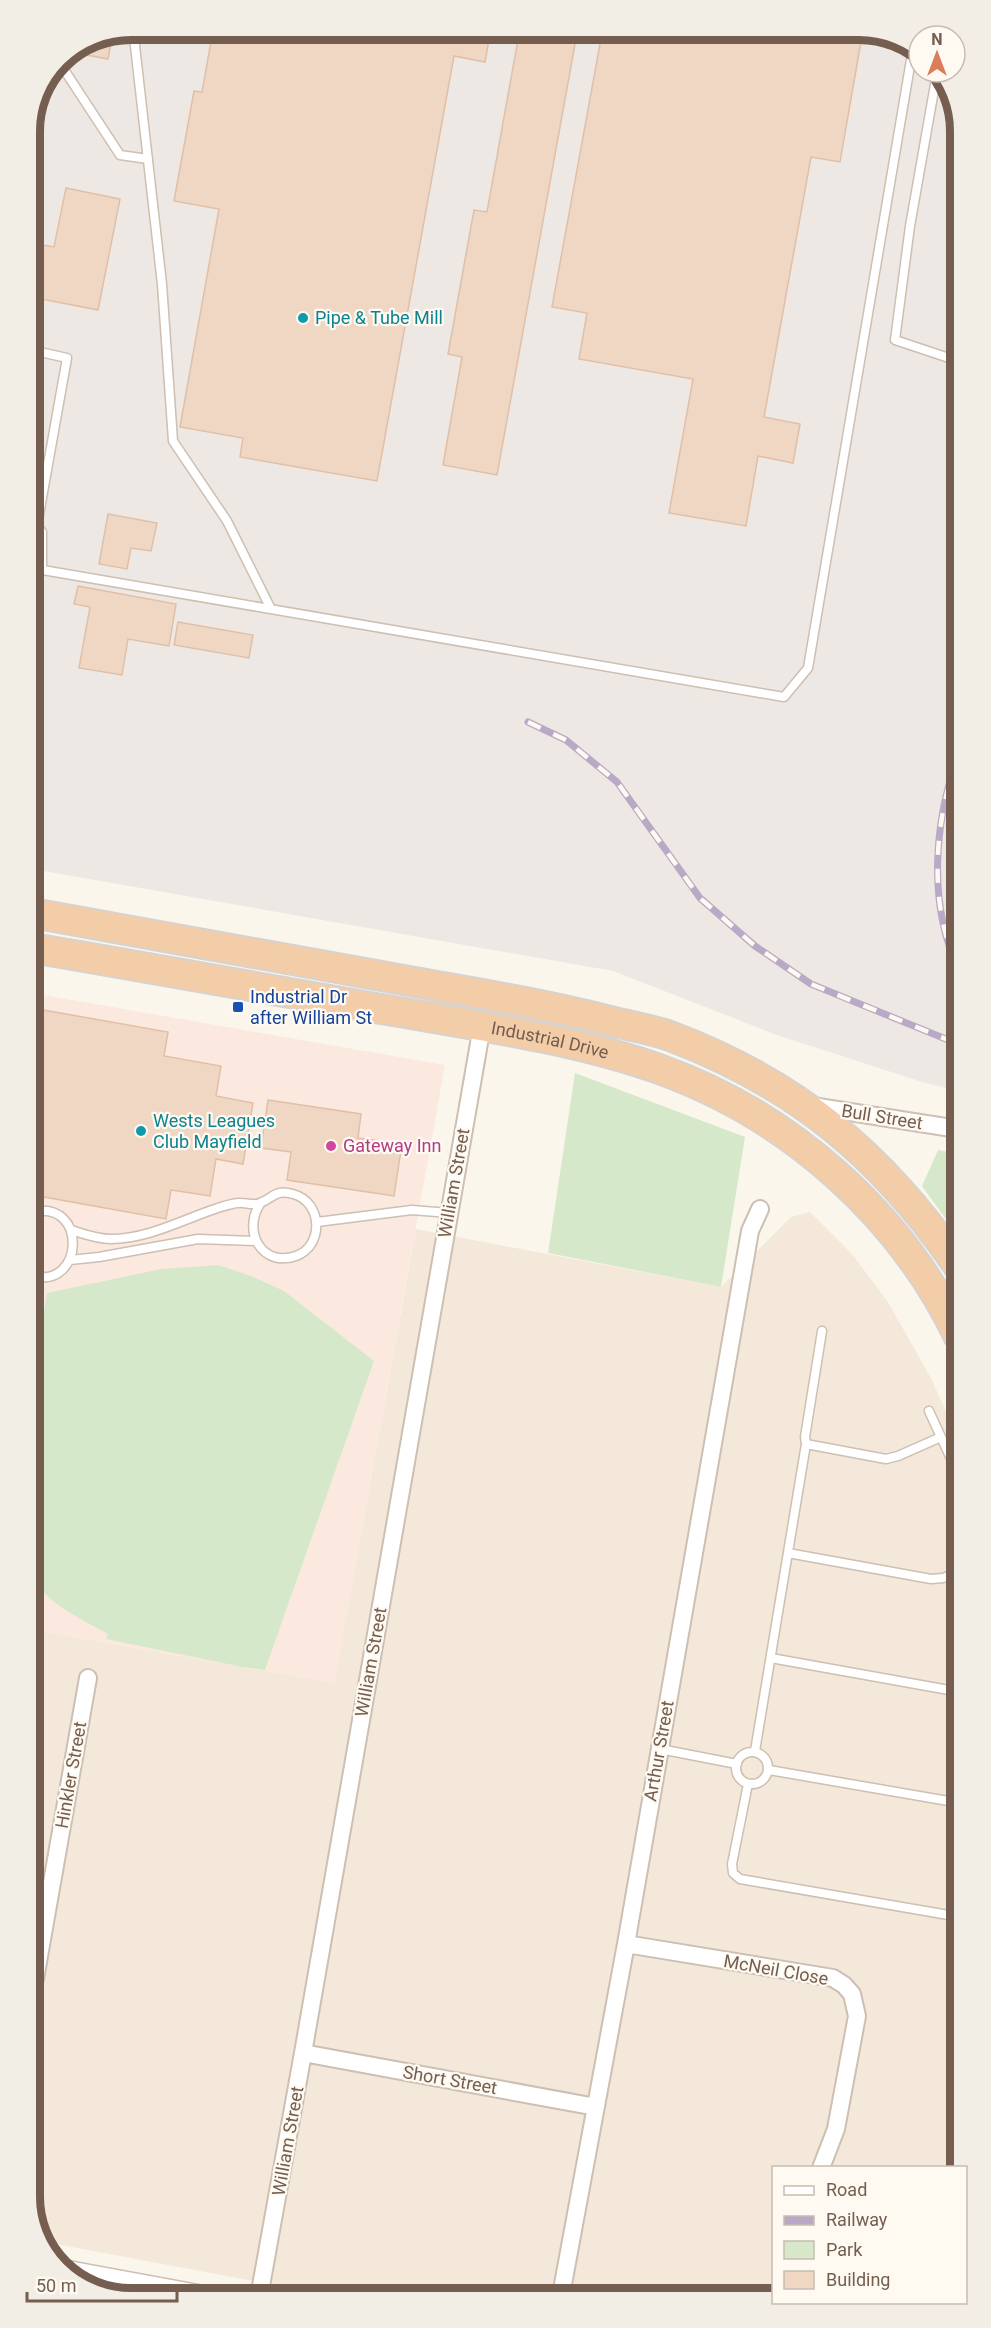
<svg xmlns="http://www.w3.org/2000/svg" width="991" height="2328" viewBox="0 0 991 2328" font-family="Roboto,sans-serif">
<rect width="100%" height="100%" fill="#fbf6eb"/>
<path fill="#f3e8da" d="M810,1212L852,1254L888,1302L932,1380L959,1442L961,2167L774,2168L773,2293L333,2296L45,2242L35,2229L34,1630L334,1683L416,1229L721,1287L791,1217Z"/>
<path fill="#fbe9e0" d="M32,993L445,1065L334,1683L34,1630Z"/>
<path fill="#ede8e3" d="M866,30L919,50V72H936L956,99L958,1091L922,1082L777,1035L613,971L32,869L30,125L60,59L93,38Z"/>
<path fill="#d5e9ca" d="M575,1073L745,1137L721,1287L548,1253Z
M938,1150L958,1154L959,1237L922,1186Z
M218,1265L251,1276L284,1291L374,1361L265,1670L242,1667L106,1639L108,1634C79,1618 56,1608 34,1582L33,1377L47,1293L161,1269Z"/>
<path fill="#efd7c4" stroke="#e1bfa6" stroke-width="1.5" d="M863,30L840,162L811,157L764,417L800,424L793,463L758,456L746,526L669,513L693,379L579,359L587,313L552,307L602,33Z
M577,33L497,475L443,465L462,357L448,354L474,210L487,212L519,34Z
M490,34L485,62L454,56L377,481L240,457L243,438L180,427L219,209L174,201L194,91L202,92L212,36Z
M112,37L108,59L71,52L93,38Z
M66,188L120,199L98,310L31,297L30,243L54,247Z
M108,514L157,523L151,551L131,548L127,569L99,564Z
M78,586L176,604L169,646L128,639L122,675L79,668L90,607L74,604Z
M178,622L253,635L249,658L174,645Z
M32,1008L168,1032L164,1056L221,1066L216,1096L253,1103L243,1164L216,1159L210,1196L171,1190L166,1219L33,1195Z
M268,1100L361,1114L358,1138L402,1144L394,1196L287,1180L291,1152L261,1148Z"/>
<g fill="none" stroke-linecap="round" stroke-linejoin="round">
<g stroke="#cdbfb1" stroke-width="11">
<path id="service" d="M134,37L162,284L173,441L227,521L271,609
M58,64L63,68L120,155L148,159
M937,73L910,226L895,340L952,359
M956,337L952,359H956
M31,350L67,358L37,526
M31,520L42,532V570L38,571
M31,568L784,697L808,668L913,48
M33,1212C88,1200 84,1289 33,1276
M317,1222L412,1210L449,1213
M71,1230C84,1234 97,1239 111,1239C150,1239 187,1217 224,1206C229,1205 233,1203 238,1203C244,1202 254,1206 260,1203C274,1198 274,1189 293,1194C323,1202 324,1246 296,1256C262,1268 242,1231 260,1204
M70,1260L99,1257L198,1239L255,1241
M929,1411L959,1476
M806,1444L886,1459L898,1456L941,1437
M788,1553L931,1579L943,1578L959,1572
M771,1658L960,1692
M660,1749L737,1764
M755,1751L806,1444L805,1437L822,1331
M736 1768a16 16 0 1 1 32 0a16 16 0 1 1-32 0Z
M769,1770L960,1803
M748,1784L732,1864L733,1873L740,1879L960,1917"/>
</g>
<g stroke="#cdbfb1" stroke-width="20">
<path id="minor" d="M812,1106L958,1129
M626,1944L833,1978L844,1985L852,1994L857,2016L836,2129L821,2168
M35,1979L88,1678
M303,2053L596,2107
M561,2295L626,1944L750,1231L760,1209
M259,2297L303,2053L482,1026"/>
</g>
<g stroke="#cdbfb1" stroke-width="24">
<path id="tertiary" d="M65,2271L206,2297"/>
</g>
<g stroke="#d8d2ce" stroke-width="32">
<g id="trunk">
<path d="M32,913C154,935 276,957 398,979C469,992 540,1003 610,1021C630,1026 651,1029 670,1036C797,1084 883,1156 959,1267"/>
<path id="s1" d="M32,948C145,967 258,987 370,1007C465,1024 569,1037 659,1069C788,1115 900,1213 959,1337"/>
</g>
</g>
<use href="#service" stroke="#fff" stroke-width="8"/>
<use href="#minor" stroke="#fff" stroke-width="16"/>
<use href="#tertiary" stroke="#fff" stroke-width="21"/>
<use href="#trunk" stroke="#f3cca8" stroke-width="28"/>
<g stroke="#baa9c6" stroke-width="7">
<path id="rail" d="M528,722L566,740L617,782L700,898L755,946L811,984L958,1044
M957,759C934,824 928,904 958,968"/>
</g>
<use href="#rail" stroke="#fefaf2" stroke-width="4.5" stroke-dasharray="14" stroke-linecap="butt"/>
</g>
<g fill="#0f9aa8" stroke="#fefaf2" stroke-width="2">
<circle cx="303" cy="318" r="6"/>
<circle cx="141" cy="1131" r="6"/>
</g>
<rect fill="#1a4fb4" stroke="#fefaf2" stroke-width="2" x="232" y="1001" width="12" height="12" rx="3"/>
<circle fill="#d1479c" stroke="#fefaf2" stroke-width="2" cx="331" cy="1146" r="6"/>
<g text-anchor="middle" stroke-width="4.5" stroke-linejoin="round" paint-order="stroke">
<g font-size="18" fill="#0d838f" stroke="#fefaf2" text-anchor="start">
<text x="315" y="324">Pipe &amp; Tube Mill</text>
<text x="153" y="1127">Wests Leagues<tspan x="153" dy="21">Club Mayfield</tspan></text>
</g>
<g font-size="18" fill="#164399" stroke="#fefaf2" text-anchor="start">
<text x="250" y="1003">Industrial Dr<tspan x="250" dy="21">after William St</tspan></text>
</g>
<g font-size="18" fill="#755e4f" stroke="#fefaf2">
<text dy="6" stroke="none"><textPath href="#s1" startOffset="526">Industrial Drive</textPath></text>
<text transform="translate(882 1117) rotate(9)" y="6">Bull Street</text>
<text transform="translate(454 1183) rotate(-80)" y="6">William Street</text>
<text transform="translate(371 1662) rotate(-80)" y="6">William Street</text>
<text transform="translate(659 1751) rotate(-80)" y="6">Arthur Street</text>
<text transform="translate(71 1775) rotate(-80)" y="6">Hinkler Street</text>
<text transform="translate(776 1970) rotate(10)" y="6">McNeil Close</text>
<text transform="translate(450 2080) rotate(10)" y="6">Short Street</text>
<text transform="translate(288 2141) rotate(-80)" y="6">William Street</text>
</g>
<g font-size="18" fill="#b23c85" stroke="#fefaf2" text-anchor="start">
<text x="343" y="1152">Gateway Inn</text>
</g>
</g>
<path d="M0 0H991V2328H0ZM131 40H859A91 91 0 0 1 950 131V2197A91 91 0 0 1 859 2288H131A91 91 0 0 1 40 2197V131A91 91 0 0 1 131 40Z" fill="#f3eee5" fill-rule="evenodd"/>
<path fill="none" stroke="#755e4f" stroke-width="8" d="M131 40H859A91 91 0 0 1 950 131V2197A91 91 0 0 1 859 2288H131A91 91 0 0 1 40 2197V131A91 91 0 0 1 131 40Z"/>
<rect x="772" y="2166" width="195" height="138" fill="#fefaf2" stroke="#c7bcb1" stroke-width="1.5"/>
<rect x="784" y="2186" width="30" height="9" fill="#ffffff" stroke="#c7bcb1" stroke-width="1.5"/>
<text x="826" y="2196" font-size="18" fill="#755e4f">Road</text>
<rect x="784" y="2216" width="30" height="9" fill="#baa9c6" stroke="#c7bcb1" stroke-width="1.5"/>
<text x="826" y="2226" font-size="18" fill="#755e4f">Railway</text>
<rect x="784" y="2241" width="30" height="18" fill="#d5e9ca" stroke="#c7bcb1" stroke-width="1.5"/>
<text x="826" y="2256" font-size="18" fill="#755e4f">Park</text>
<rect x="784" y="2271" width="30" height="18" fill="#efd7c4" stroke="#c7bcb1" stroke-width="1.5"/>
<text x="826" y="2286" font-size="18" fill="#755e4f">Building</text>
<g transform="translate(937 54)"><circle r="28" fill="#fefaf2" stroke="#c7bcb1" stroke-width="1.5"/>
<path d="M0-4.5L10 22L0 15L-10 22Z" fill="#dc7c5a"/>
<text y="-9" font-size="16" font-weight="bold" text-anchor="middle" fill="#755e4f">N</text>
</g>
<path d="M27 2292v9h150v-9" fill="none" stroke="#755e4f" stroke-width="3"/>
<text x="36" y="2292" font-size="18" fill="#755e4f" stroke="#fefaf2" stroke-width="4.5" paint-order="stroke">50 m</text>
</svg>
